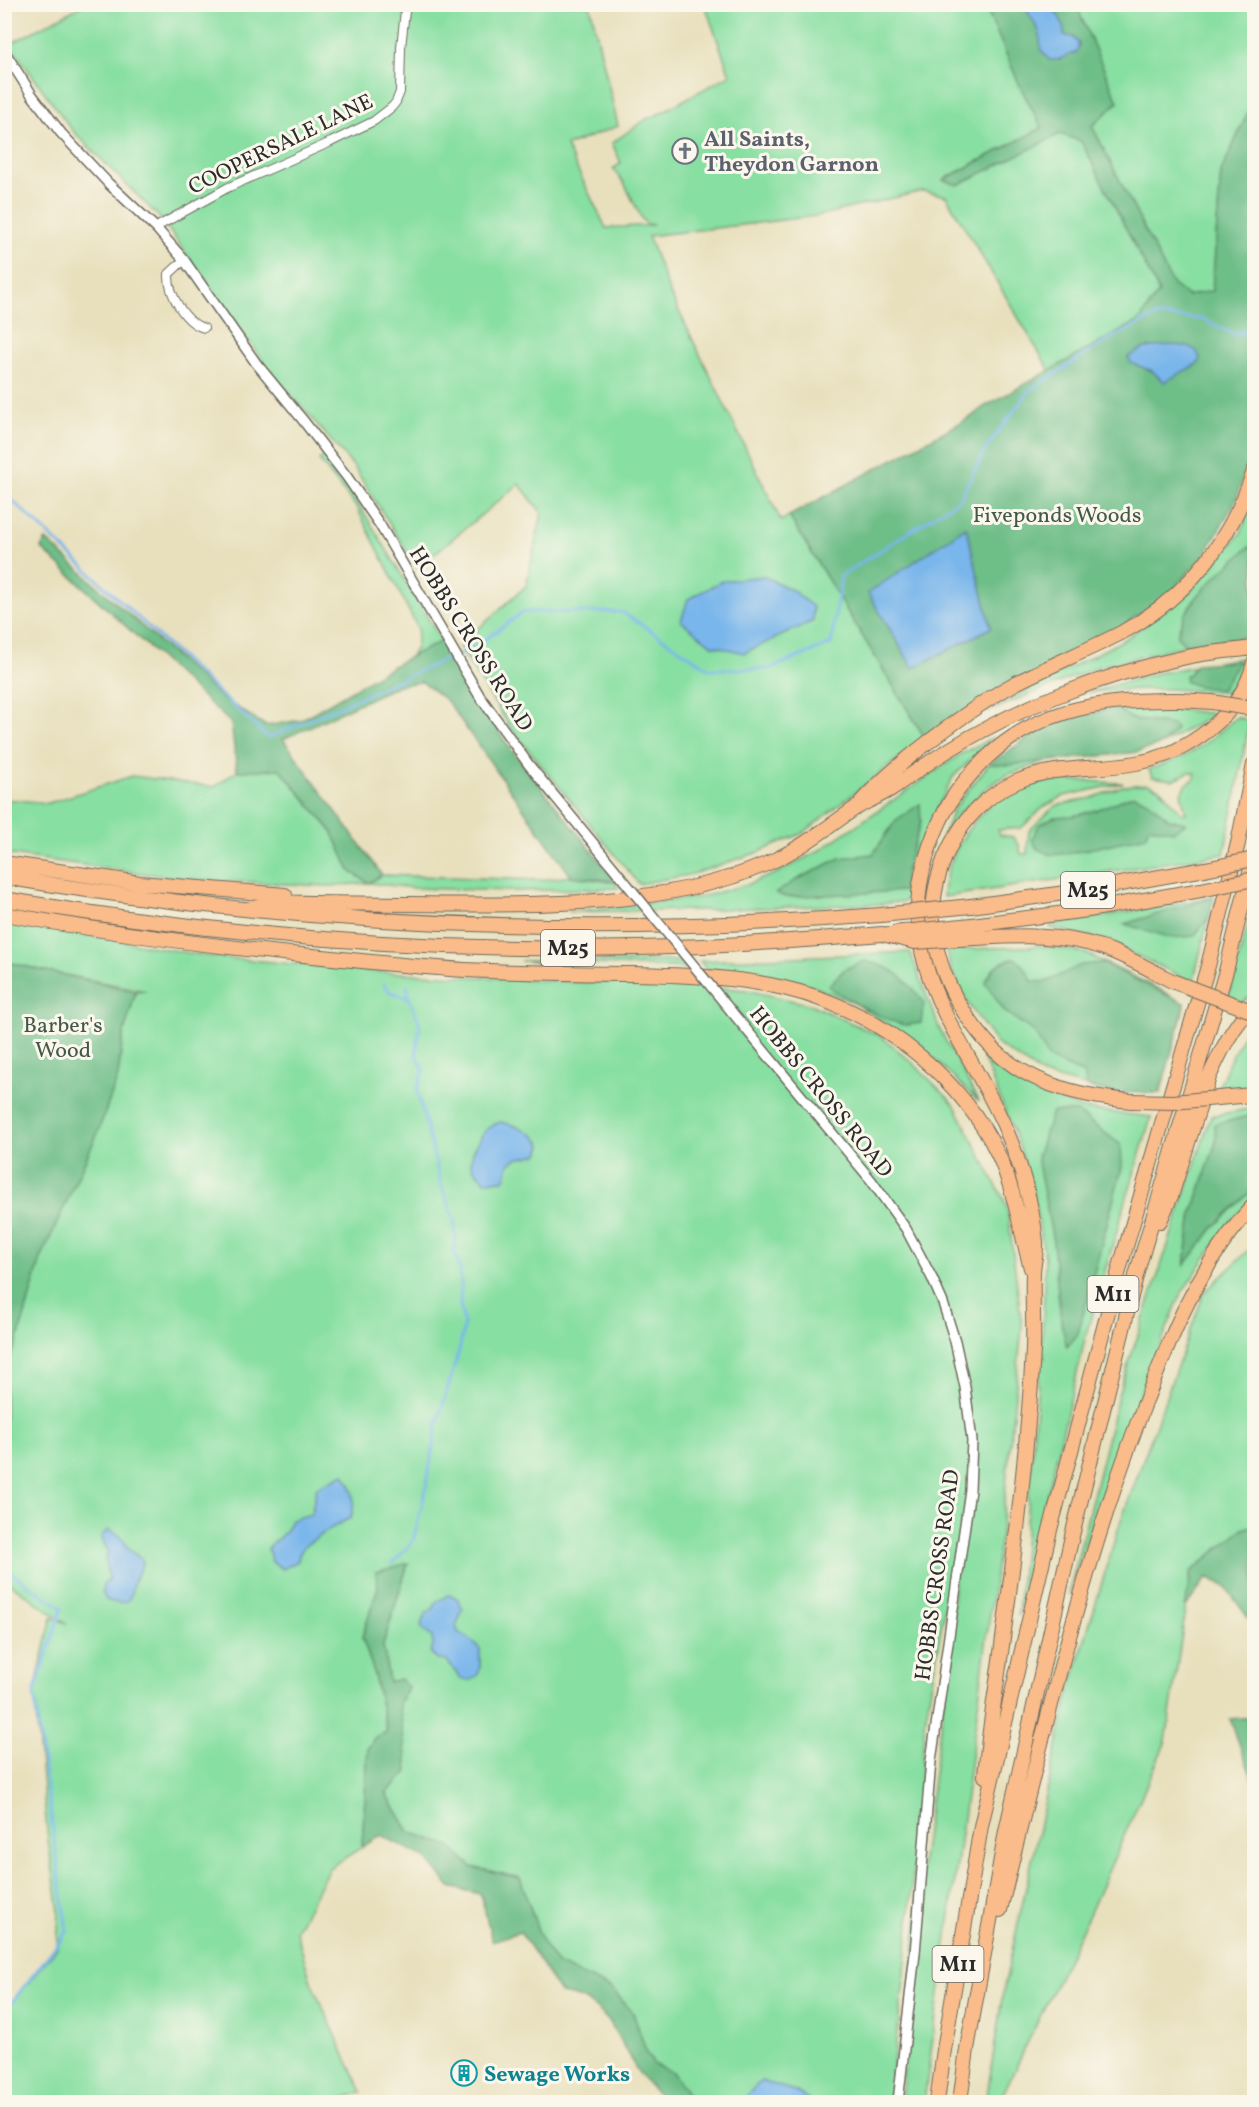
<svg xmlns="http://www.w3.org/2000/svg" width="1259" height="2107" viewBox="0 0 1259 2107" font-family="Vollkorn,serif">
<rect width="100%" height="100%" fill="#fbf7ec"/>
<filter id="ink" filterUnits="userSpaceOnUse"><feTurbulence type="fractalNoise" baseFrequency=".0167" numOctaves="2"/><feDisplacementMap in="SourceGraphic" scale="12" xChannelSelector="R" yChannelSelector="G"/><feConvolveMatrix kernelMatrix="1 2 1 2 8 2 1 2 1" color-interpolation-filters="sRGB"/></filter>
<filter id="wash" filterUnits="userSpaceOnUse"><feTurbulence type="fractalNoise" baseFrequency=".008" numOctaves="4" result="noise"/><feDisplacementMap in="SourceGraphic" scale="24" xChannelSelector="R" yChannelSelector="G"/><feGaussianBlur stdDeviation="1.35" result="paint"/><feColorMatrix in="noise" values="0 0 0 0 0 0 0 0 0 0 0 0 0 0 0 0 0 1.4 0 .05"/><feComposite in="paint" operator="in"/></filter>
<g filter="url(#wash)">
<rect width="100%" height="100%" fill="#e8e0bd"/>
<path fill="#88dfa2" stroke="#5a8566" stroke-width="1.5" d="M83,5H590L618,126L566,146L606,228L654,225L647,224L642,219L624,183L613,169L621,163L612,143L648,118L653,117L730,75L705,5H985L1021,88L1042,128L944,179L958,185L1060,134L1081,141L1159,292L1139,321L1050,371L946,196L923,191L816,216L648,236L670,293L781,521L789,516L925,738L803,833L759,852L693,874L639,884L510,727L459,646L526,586L542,513L519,484L417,568L354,467L268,368L162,220L72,130L10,45L5,48L4,35L10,44Z
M1076,5H1254V99L1221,172L1212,291L1188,296L1173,286L1092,126L1118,102Z
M326,454L349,488L442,641L411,656L416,648L418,629L357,508L319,460Z
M1254,496V622L1253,636L1186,645L1098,667L984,713L1125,639L1189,593L1241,533Z
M1246,657L1228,693C1180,688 1134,687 1086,693L1158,673Z
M1167,708L1215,714L1164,743L1137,752L1047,761L1009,774L990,785L959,813L938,850L954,808L989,764L1109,709Z
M1237,717L1250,721L1224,854L943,897C945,850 986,791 1035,783C1063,778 1094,782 1123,783L1064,796L1045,806L1021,828L998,830L1000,835L1013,837L1019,845L1021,854H1027L1029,831L1055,806L1092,798L1123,786L1148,784L1160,789L1182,813H1186L1181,793L1187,784L1195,778L1196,773L1189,772L1173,780L1152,777L1149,769C1175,762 1198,751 1218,733C1225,728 1230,722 1237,717Z
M994,737L953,777L915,854L907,901L881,904L699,910L568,912L701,897L746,885L777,873L820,850L961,754Z
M280,769L333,833L350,871L369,883L382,875L542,880L571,876L616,883L618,888L514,891L414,888L369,883L328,886L184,879L5,854L4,799L49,803L132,776L214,787L237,771Z
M1214,897L1193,982L1104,940L1051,928L1050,925Z
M1254,903V993L1242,1003L1228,997Z
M4,920L206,956L380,972L573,982L681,984L746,990L812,1005L882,1037L915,1065L954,1104L1007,1206L1022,1326L1002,1523L955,1879L924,2102H901L922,1860L951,1648L956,1543L925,1722L905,1973L888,2102H693L672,2072L654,2065L646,2051L633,2013L612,1989L557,1964L542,1942L520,1878L472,1867L449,1846L409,1832L386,1793L398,1704L409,1688L389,1682L383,1645L408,1564L376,1572L378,1587L362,1637L372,1666L387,1733L368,1748L362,1847L329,1868L296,1931L311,1982L362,2092L335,2101V2102H5V2011L57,1948L59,1911L48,1840L34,1694L52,1617L67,1624L5,1580V1369L18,1339L41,1258L98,1132L118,1076L123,1036L136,991H147L40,970L5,961Z
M1045,946L1085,953L1159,989L1185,1004L1160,1093L1108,1092L1043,1075L997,1044L967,1002L951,969L946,950Z
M910,952L940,1030L979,1102L921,1046L852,1002L802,982L761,974L706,969L700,961Z
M520,961H683L689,968Z
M1246,1030L1254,1032V1088L1217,1091L1231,1058Z
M983,1057L1026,1087L1083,1109L1151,1117L1087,1331L1018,1616L1043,1326L1045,1257L1031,1183L1017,1140Z
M1254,1108V1115L1216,1124V1142L1192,1214L1185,1264L1215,1226L1254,1188V1196L1229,1223L1181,1294L1119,1446L1068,1596L1119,1392L1211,1116Z
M1254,1245V1525L1241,1530L1191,1572L1166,1741L1088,1917L999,2102H986L1003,1992L1068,1696L1118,1529L1204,1293Z"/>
<path fill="#6ebe88" stroke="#4c745a" stroke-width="1.5" d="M985,5H1076L1118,102L1092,126L1173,285L1188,296L1212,291L1221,172L1254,99V441L1236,500L1205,554L1171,592L1115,631L925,738L789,516L971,417L982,408L1139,321L1159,292L1081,141L1060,134L958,185L943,180L1042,128L1021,88Z
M46,540L222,698L266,726L301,720L400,662L442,641L506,743L616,881L571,876L447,701L422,682L399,685L283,739L382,875L369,883L350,871L333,833L280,769L237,771L231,723L41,548Z
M1249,547L1254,548V622L1253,636L1186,645L1177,636C1185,598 1222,572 1249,547Z
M1239,661L1221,690L1198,686L1186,682L1185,675L1189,674L1197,664Z
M1108,709H1118L1132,719L1173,725L1176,729L1164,743L1137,752L1009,765L989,764L1049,724Z
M1134,795L1148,801L1169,819L1186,823L1174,831L1148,827L1147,836L1072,853L1051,855L1037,849L1032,839L1039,825L1054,817L1073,816L1096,810Z
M920,804L921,822L905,872L904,891L785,897L776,893L794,881L840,858L873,854L896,820Z
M1214,897L1209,918L1194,936L1172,938L1124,924Z
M1015,958L1026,969L1032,981L1046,982L1081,965L1103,963L1185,1004L1160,1093L1108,1092L1086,1086L1084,1074L1049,1059L1034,1032L1005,1012L985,982C994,966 997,963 1015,958Z
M865,961C897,968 904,978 924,1002L921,1023C916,1023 911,1025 906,1025C891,1024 842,996 828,986L845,969Z
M5,962L136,991L123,1036L118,1076L98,1132L41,1258L18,1339L5,1369Z
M1052,1112H1077L1121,1145L1122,1167L1078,1334L1067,1347L1061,1322L1053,1241L1037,1157Z
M1254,1115V1188L1215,1226L1185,1265L1192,1214L1216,1142L1215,1124Z
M1254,1525V1626L1225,1586L1207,1577L1185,1608L1191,1572L1241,1530Z
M408,1563L383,1645L389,1682L400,1679L409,1688L399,1702L408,1772L386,1793L409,1832L449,1846L472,1867L520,1878L542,1942L557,1964L612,1989L633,2013L646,2051L654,2065L672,2072L693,2102H667C660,2095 651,2088 644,2080C617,2045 613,2000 561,1994L520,1932L492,1941L481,1894L450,1887L426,1858L381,1835L362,1847L368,1748L375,1737L387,1732L372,1666L362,1637L378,1587L376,1572Z
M1254,1717V1783L1230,1719Z"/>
<path fill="#79b6eb" stroke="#52708b" stroke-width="1.5" d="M1024,5H1050C1058,14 1064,22 1064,35L1073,37L1079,44L1077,52L1058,60H1049L1041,50L1039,31Z
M1171,345L1186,346L1196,350L1200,358L1199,363L1164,382L1152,371L1131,363L1128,357L1144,348Z
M966,527L991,628L913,668L868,593Z
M763,576L792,590L813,607V621L744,653L712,645L681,621L688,599L722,581Z
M501,1122C516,1126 535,1131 542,1145L539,1154L516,1159L509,1164L506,1177L503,1180L485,1181C470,1168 467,1162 477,1144C484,1132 487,1126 501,1122Z
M344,1474C354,1489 356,1501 351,1518C341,1522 333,1527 324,1533C312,1542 300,1544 298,1561L283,1569L272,1562L268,1549C279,1536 284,1537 291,1520L311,1514L317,1487Z
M108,1530C127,1536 120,1541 131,1551C135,1555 139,1555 143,1561C141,1569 136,1576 133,1584C132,1587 132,1591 131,1594C129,1607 115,1603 106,1600L102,1593L103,1585L109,1580L105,1559L108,1552L101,1536Z
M448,1595L457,1598L463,1609L456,1626L458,1632L473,1642L480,1649V1667L478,1675L469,1681L461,1679L447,1661L437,1660L430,1652L433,1647L432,1637L423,1630L421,1625L425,1614L434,1608L436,1602Z
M761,2081L795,2091L813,2102H744L749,2093Z"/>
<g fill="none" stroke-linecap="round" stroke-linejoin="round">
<path stroke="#79b6eb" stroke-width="3" d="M4,493L268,738L453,656
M459,654L475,647L523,612H622L710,669H769L831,644L841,576L960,499L986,448L1029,391L1111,338L1156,316L1202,319L1235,335L1254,327
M384,984L390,992L409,998
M392,1564L413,1541L425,1493L437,1424L460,1347L464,1325L460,1303L461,1287L460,1269L454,1251L456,1240L454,1219L441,1184L417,1090L424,1070L416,1054L420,1024L409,998L407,985
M4,1568L62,1608L34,1694L67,1932L4,2012"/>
</g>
</g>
<g filter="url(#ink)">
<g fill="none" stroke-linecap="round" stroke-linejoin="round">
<g stroke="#6d6a5e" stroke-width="10">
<path id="minor" d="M157,229L160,225L227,188L331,142L374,121L392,107L396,102L400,92L401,47L405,11L407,4
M184,260L169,274C168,294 185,323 204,328"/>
</g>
<g stroke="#6d6a5e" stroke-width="12">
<path id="tertiary" d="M4,51L32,95L61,133L109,184L157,229L184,260L256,363L302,419L347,477L380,525L479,695L529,765L603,855
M731,1011L871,1180L906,1229L932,1278L943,1303L955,1341L965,1387L972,1441L970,1490L931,1761L915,1953L898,2102"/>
</g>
<g stroke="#6d6a5e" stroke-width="16">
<path id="motorway" d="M862,801C882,779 904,761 927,743C955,722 983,701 1014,684C1049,666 1086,651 1121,633C1188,597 1230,542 1254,471
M4,863L140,883L285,895
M4,877C294,926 588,938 881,915
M4,899C212,935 422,952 633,948C716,947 799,941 882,934
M971,906L1086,890L1205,869
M247,909L277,902C322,904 367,903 412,904C523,905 664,909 766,864C799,850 825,829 854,809C866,802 879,796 891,789C909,777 927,763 947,751C1018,707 1101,675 1182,658C1206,652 1231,651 1254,648
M4,914C110,933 216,947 323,957C370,962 417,967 465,970C520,973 575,973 631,974C742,976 832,982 921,1057C953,1084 980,1117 998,1154C1015,1191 1020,1229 1031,1268
M972,925L1088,910L1201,890
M974,938C1017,936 1059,933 1101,947C1126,956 1149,969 1172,981
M1131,1101C1078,1096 1021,1083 985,1040C960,1011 942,978 935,940C924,878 958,807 1016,782C1058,764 1094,771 1136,763C1188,754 1241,715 1254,663
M1160,1221L1171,1196L1209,1077C1221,1051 1233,1025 1254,1005
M985,1776C989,1727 998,1679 1004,1630C1017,1537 1028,1444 1033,1350C1034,1325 1032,1299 1033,1274C1033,1263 1037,1253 1036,1242C1032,1203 1020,1161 1004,1125C963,1034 894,966 926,858C935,828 949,798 971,774C1027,709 1098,699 1179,700
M1000,1910C1041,1743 1079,1577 1140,1416C1169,1340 1198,1264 1254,1205
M937,2102L944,2050L981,1826L1050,1530L1120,1267L1208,966L1238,843L1254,764
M960,2102L967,2049L1006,1831L1072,1536L1137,1272L1226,971L1254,856"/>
</g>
<use href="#minor" stroke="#fff" stroke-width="8"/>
<use href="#tertiary" stroke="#fff" stroke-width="9"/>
<use href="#motorway" stroke="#f9bc8a" stroke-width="14"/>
<g stroke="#6d6a5e" stroke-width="12" stroke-linecap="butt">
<path id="tertiary-bridge" d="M603,855L731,1011"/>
</g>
<g stroke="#6d6a5e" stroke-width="16" stroke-linecap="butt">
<path id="motorway-bridge" d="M1179,700L1212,702L1254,709
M1205,869L1254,859
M1201,890L1254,879
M881,915L971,906
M893,933L972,925
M882,934L915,942L974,938
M1172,981L1254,1012
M1131,1101L1173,1102L1252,1095"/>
</g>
<use href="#tertiary-bridge" stroke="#fff" stroke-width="9"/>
<use href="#motorway-bridge" stroke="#f9bc8a" stroke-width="14"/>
</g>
</g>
<defs>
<g id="church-ring" transform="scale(1.35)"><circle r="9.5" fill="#fbf7ec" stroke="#6b7280" stroke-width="1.5"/><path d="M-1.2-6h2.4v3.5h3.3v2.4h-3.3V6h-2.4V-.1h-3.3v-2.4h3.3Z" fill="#6b7280"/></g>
<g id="building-ring" transform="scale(1.35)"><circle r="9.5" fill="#fbf7ec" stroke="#0f9aa8" stroke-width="1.5"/><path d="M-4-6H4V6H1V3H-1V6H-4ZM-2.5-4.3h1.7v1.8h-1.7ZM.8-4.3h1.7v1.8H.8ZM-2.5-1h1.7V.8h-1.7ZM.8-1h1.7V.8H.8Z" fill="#0f9aa8"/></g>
</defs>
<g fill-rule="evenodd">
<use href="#church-ring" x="685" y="151"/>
<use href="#building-ring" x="464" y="2073"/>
</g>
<g text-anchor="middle" stroke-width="6" stroke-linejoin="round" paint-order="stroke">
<g fill="#fbf7ec" stroke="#696865" stroke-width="1.5">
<rect x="1061" y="872" width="54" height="36" rx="4.5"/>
<rect x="541" y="930" width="54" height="36" rx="4.5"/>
<rect x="1087.5" y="1276" width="51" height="36" rx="4.5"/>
<rect x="932.5" y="1946" width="51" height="36" rx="4.5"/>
</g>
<g font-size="21" font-weight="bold" fill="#2b2b2b">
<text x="1088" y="897">M25</text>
<text x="568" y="955">M25</text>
<text x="1113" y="1301">M11</text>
<text x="958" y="1971">M11</text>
</g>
<g font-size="22" font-weight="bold" fill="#5b616d" stroke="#fbf7ec" text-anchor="start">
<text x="704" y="146">All Saints,<tspan x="704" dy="25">Theydon Garnon</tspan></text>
</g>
<g font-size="22" fill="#2b2b2b" stroke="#fbf7ec">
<text transform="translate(280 143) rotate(-26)" y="8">COOPERSALE LANE</text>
<text transform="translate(472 638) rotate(58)" y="8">HOBBS CROSS ROAD</text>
<text transform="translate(822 1091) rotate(51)" y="8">HOBBS CROSS ROAD</text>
<text transform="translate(936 1575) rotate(-82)" y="8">HOBBS CROSS ROAD</text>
</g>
<g font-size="22" fill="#425849" stroke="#fbf7ec">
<text x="1057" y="522">Fiveponds Woods</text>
<text x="63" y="1032">Barber's<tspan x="63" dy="25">Wood</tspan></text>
</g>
<g font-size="22" font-weight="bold" fill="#0d838f" stroke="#fbf7ec" text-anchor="start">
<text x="484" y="2081">Sewage Works</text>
</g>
</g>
<rect width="1259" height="2107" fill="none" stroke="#fbf7ec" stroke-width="24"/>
</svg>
